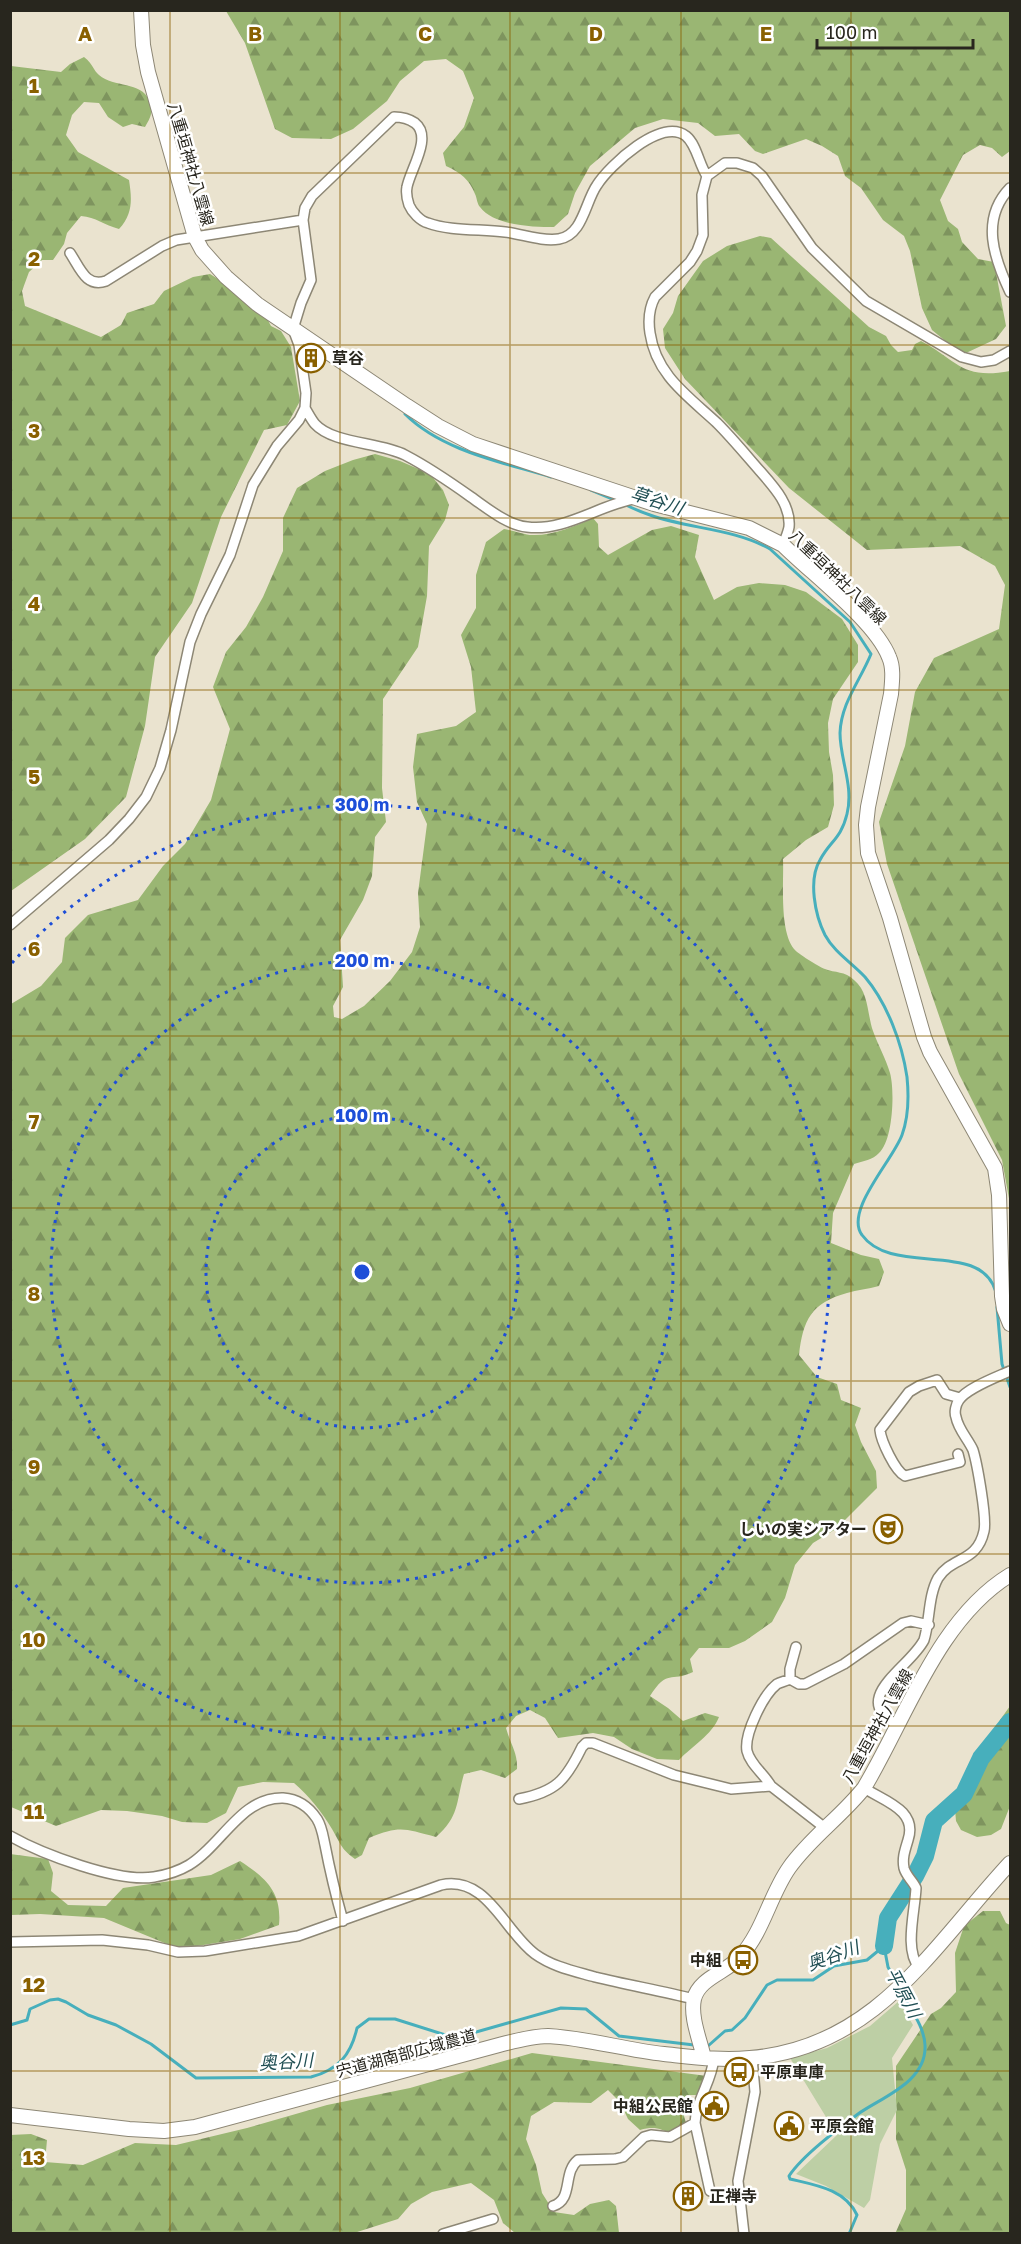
<svg xmlns="http://www.w3.org/2000/svg" width="1021" height="2244" viewBox="0 0 1021 2244" font-family="'Golos Text','Noto Sans JP',sans-serif">
<defs>
<pattern id="forest-firs" width="22" height="20" patternUnits="userSpaceOnUse" patternTransform="scale(1.5)"><rect width="22" height="20" fill="#9ab673"/><path d="M5 1l3.5 6h-7zM16 11l3.5 6h-7z" fill="#7e945e"/></pattern>
</defs>
<rect width="100%" height="100%" fill="#eae3cf"/>
<path fill="url(#forest-firs)" d="M226,11H1010V151L1002,157L992,148L980,145L963,155L940,200L948,221L958,229L962,242L978,259L994,262L1006,326L996,339L966,353L954,348L932,330L922,308L910,251L904,236L883,220L861,188L845,176L838,156L822,146L806,139L763,154L755,151L739,134L715,136L698,123L663,119L635,128L590,166L575,193L568,214L554,227C534,227 494,226 480,207C477,204 477,198 475,194C469,179 461,173 446,166L443,153L464,127L474,98L463,71L446,59L424,61L400,81L387,101L353,129L331,139L292,138L275,129L245,43Z
M84,57C94,65 93,70 99,75C114,88 141,81 149,100C154,111 151,117 145,127L132,124L123,127L108,117L99,103L84,102L72,115L66,135L78,152L129,180C132,199 133,214 119,229C104,225 96,217 81,216L67,233L64,244L53,260H42L29,272L22,291L25,306L101,337L121,325L127,313L154,304L164,291L193,277L210,274L234,289L264,313L271,326L281,331L291,347L300,401L287,425L264,430L221,517L192,603L155,657L145,726L126,797L85,839L11,891V66L61,72L70,64Z
M760,236L771,238L869,327L886,336L891,345L898,352L912,350L915,344L921,341C958,361 962,380 1010,371V1248V1204L1002,1160L959,1074L887,864L879,822L905,746L915,692L934,658L999,629L1005,585L995,566L960,546L867,550L789,488L685,379L665,348L663,329L673,313L678,296L703,261L727,246Z
M375,454L400,461L430,474L443,490L449,505L445,520L429,546L427,596L418,647L383,699L382,788L386,822L375,837L372,876L363,900L340,940L343,987L333,1006L334,1017L342,1019L364,1006L390,981L412,952L420,927L418,893L427,824L417,802L413,767L417,734L456,726L476,712L471,667L461,635L476,608V575L486,542L504,529C512,530 525,535 532,535C551,536 576,526 593,518L598,524L599,547L608,555L652,530L671,526L699,535L695,557L714,600L737,587L759,583L785,585L806,592L842,619L858,645V662L833,699L828,723L829,752L833,775L834,805L828,827L806,840L783,859C784,882 779,930 794,949C797,953 819,967 825,969C835,973 845,971 854,980C869,992 867,1014 873,1031C878,1045 886,1059 890,1073C895,1091 893,1141 879,1153C873,1160 863,1161 854,1164L833,1213L831,1243L861,1255L879,1259L884,1272L879,1286C868,1289 857,1290 847,1293C811,1303 803,1320 799,1355L817,1377L837,1384L841,1400L861,1408L855,1425L861,1442L876,1471L877,1488L836,1529L813,1543L795,1565L785,1598L772,1622L745,1641L729,1648H699L690,1659L693,1672C670,1683 668,1668 650,1696L668,1708L683,1721L705,1713L719,1717C712,1735 692,1746 679,1760L657,1759L632,1749L614,1737L593,1733L558,1738L545,1718L530,1710L516,1716L506,1728C510,1743 518,1753 517,1769L505,1778L481,1770L464,1774C456,1801 460,1816 436,1837C404,1829 401,1825 369,1838L362,1855L355,1859C340,1848 341,1844 332,1829C322,1812 309,1796 294,1783L263,1782L238,1787L226,1813L207,1823L182,1822L162,1816L127,1811L101,1810L56,1826L11,1807V1004L41,986L62,962L65,938L88,915L138,900L163,866L185,844L211,800L230,729L213,687L226,652L246,627L263,597L283,551V518L297,488L325,471L353,460Z
M1010,1706V1806L1001,1829L991,1835L977,1837L961,1830L956,1821L955,1809L976,1785L1000,1720Z
M10,1854L48,1859L53,1873L51,1891L68,1905L106,1906L123,1888L211,1875L240,1861C266,1878 282,1892 279,1925L240,1939L179,1949L104,1918L40,1914L11,1915Z
M983,1911H1000L1006,1923L1010,1925V2233L895,2234L906,2209V2170L896,2139V2066L931,2014L941,2008L956,1992L955,1953L964,1926Z
M532,2053L707,2076L701,2095H687L680,2102L688,2130L673,2136C661,2128 654,2126 640,2130L628,2119L620,2102L608,2090L591,2103L554,2102L531,2116L526,2139L536,2165L542,2193L554,2212L574,2215L590,2204L609,2200L616,2206L619,2233H515L503,2223L494,2200L471,2183L432,2192L411,2204L398,2219L354,2233H11L10,2135L31,2134L47,2140L45,2162L83,2165L135,2143L176,2145L247,2128L327,2105L410,2088Z"/>
<path fill="#bdcfa5" d="M899,2001L913,2025L892,2058L897,2110L880,2144L870,2200L864,2208L826,2186L796,2174L837,2135L790,2058L827,2048L870,2026Z"/>
<g fill="none" stroke-linecap="round" stroke-linejoin="round">
<path stroke="#47afbc" stroke-width="3" d="M405,414C442,451 502,462 551,477
M591,490L615,500
M624,504C632,508 641,512 650,515C689,529 732,528 770,549L850,622L871,654C860,681 841,703 840,733C840,760 854,786 847,814C841,839 830,841 820,860C808,880 815,915 825,935C834,952 852,963 865,977C887,1003 902,1043 907,1077C909,1097 909,1116 902,1135C893,1160 844,1211 862,1235C892,1277 981,1239 996,1292
M997,1307L1002,1364L1010,1387
M884,1946L888,1967L896,1982
M10,2025L27,2020L30,2009L50,2000L58,1999L66,2002L88,2015L116,2025L151,2044L196,2078L311,2077C338,2070 351,2055 357,2028L369,2019H395L455,2038L561,2008L586,2009L619,2036L694,2045
M708,2046L725,2031L732,2030L745,2018L767,1985L777,1980H813L834,1966L867,1960L884,1946
M849,2234L857,2215C845,2189 815,2185 790,2179L789,2176C802,2156 838,2129 858,2114C882,2097 927,2082 925,2045C924,2025 909,2008 901,1991"/>
<path stroke="#47afbc" stroke-width="18" d="M884,1946L888,1918L915,1876L925,1856L934,1821L964,1794L981,1758L1010,1722"/>
<g stroke="#8d8775" stroke-width="12">
<path id="street" d="M1010,188C980,219 994,258 1010,292
M70,253C80,268 86,288 106,281L162,246L176,240L303,220
M305,408C308,413 311,419 315,424C333,444 380,442 405,455C428,467 450,482 471,497C487,508 507,525 527,527C563,532 598,506 633,499
M783,545C785,539 788,533 789,527C791,505 774,487 760,471C746,455 732,438 717,423C688,396 656,375 650,333C648,320 649,308 655,297L690,262L697,251L703,235L702,195L707,176L725,163H737L753,168L762,176L812,248L866,301L962,357L981,362L994,360L1010,351
M10,925L109,840L129,819L146,797L160,768L171,730L190,642L201,614L230,555L253,485L277,446L299,420L305,408L306,393L299,345L293,329L301,303L311,280L303,220L305,208L312,196L394,117C402,117 408,118 415,123C433,137 410,170 407,187C406,192 407,199 409,205C412,212 420,221 428,223C449,231 481,229 505,232C522,234 542,242 559,239C583,235 585,202 597,185C609,166 661,117 686,136C697,145 699,165 707,176
M958,1454L960,1462L905,1476C895,1471 881,1441 880,1430L909,1392L919,1386L937,1380L946,1394L960,1398
M796,1647L790,1669V1679L799,1684H805L844,1664L903,1623L911,1621L929,1625
M898,1725C847,1699 910,1668 924,1640C930,1621 928,1596 938,1578C952,1556 977,1563 984,1531C987,1518 977,1463 973,1450C968,1439 958,1429 956,1417C954,1412 956,1404 959,1400C967,1388 997,1377 1010,1371
M771,1786C764,1774 750,1764 747,1751C744,1734 763,1695 777,1684C781,1682 786,1681 790,1679
M864,1788C884,1801 918,1810 908,1840C905,1850 902,1858 904,1868C906,1876 913,1881 916,1888C915,1911 904,1950 919,1967
M519,1799C556,1792 566,1780 582,1747L586,1743H593L674,1775L731,1789L771,1786L825,1828
M10,1836C42,1854 118,1883 154,1877C166,1875 179,1871 189,1865C222,1845 241,1797 283,1798C298,1799 309,1807 317,1819C322,1827 323,1836 325,1845C330,1871 336,1896 343,1921
M10,1942L102,1940L148,1945L178,1952L205,1951L298,1936L441,1885C487,1875 504,1931 535,1954C553,1967 574,1971 595,1977C628,1985 662,1991 694,1999
M710,2191L695,2123C696,2100 712,2081 714,2058
M553,2206C574,2199 562,2173 578,2160L615,2159L623,2157L644,2137L651,2135L670,2137L695,2123
M443,2234L493,2219
M744,2234L738,2181L755,2092L752,2058"/>
</g>
<g stroke="#8d8775" stroke-width="16">
<path id="secondary" d="M141,10L143,45L148,72L195,237L202,250L226,277L257,304L407,406L438,426L473,444L654,504L749,528L783,545C812,574 875,621 889,657C894,668 892,682 891,694L868,807L866,825L868,853L890,918L924,1037L930,1052L995,1168L999,1195L1002,1296L1004,1309L1010,1324
M704,2058C700,2040 690,2017 694,1999C699,1978 727,1972 740,1957C763,1932 770,1895 789,1868C810,1838 841,1817 864,1788C906,1718 938,1619 1010,1575
M10,2115L129,2129L164,2131L195,2127L499,2045C515,2041 532,2036 548,2036C587,2038 625,2050 664,2054C693,2057 722,2061 750,2058C876,2048 933,1946 1010,1863"/>
</g>
<use href="#street" stroke="#fff" stroke-width="9"/>
<use href="#secondary" stroke="#fff" stroke-width="14"/>
</g>
<path fill="none" stroke="#896000" stroke-width="1.5" stroke-opacity="0.55" d="M170,10V2234M340,10V2234M510,10V2234M681,10V2234M851,10V2234M10,173H1010M10,345H1010M10,518H1010M10,690H1010M10,863H1010M10,1036H1010M10,1208H1010M10,1381H1010M10,1554H1010M10,1726H1010M10,1899H1010M10,2071H1010"/>
<g fill="none" stroke="#1d4ed8" stroke-width="3" stroke-dasharray="3 6">
<circle cx="362" cy="1272" r="156"/>
<circle cx="362" cy="1272" r="311"/>
<path d="M12 963A467 467 0 1 1 12 1581"/>
</g>
<defs>
<g id="building-ring" transform="scale(1.5)"><circle r="9.5" fill="#fff" stroke="#896000" stroke-width="1.5"/><path d="M-4-6H4V6H1V3H-1V6H-4ZM-2.5-4.3h1.7v1.8h-1.7ZM.8-4.3h1.7v1.8H.8ZM-2.5-1h1.7V.8h-1.7ZM.8-1h1.7V.8H.8Z" fill="#896000"/></g>
<g id="theatre-ring" transform="scale(1.5)"><circle r="9.5" fill="#fff" stroke="#896000" stroke-width="1.5"/><path d="M-5-5.5Q0-4 5-5.5V0Q5 5 0 6Q-5 5-5 0ZM-3.3-2.5H-1v1.5H-3.3ZM1-2.5H3.3v1.5H1ZM-2.8 1Q0 5.5 2.8 1Z" fill="#896000"/></g>
<g id="bus-ring" transform="scale(1.5)"><circle r="9.5" fill="#fff" stroke="#896000" stroke-width="1.5"/><path d="M-5-6H5V4H4V6H2V4H-2V6H-4V4H-5ZM-3.5-4V0h7V-4ZM-3.5 1.2v1.5H-2V1.2ZM2 1.2v1.5H3.5V1.2Z" fill="#896000"/></g>
<g id="civic-ring" transform="scale(1.5)"><circle r="9.5" fill="#fff" stroke="#896000" stroke-width="1.5"/><path d="M-.6-6.5H3V-4.5H.6V-3L4-1V1h2V6H-6V1h2V-1L-.6-3ZM-1.2 2.5V6h2.4V2.5Z" fill="#896000"/></g>
</defs>
<g fill-rule="evenodd">
<use href="#building-ring" x="311" y="358"/>
<use href="#theatre-ring" x="888" y="1529"/>
<use href="#bus-ring" x="743" y="1960"/>
<use href="#bus-ring" x="739" y="2072"/>
<use href="#civic-ring" x="714" y="2106"/>
<use href="#civic-ring" x="789" y="2126"/>
<use href="#building-ring" x="688" y="2196"/>
</g>
<g text-anchor="middle" stroke-width="5" stroke-linejoin="round" paint-order="stroke">
<g font-size="16" fill="#28261e" stroke="#fff">
<text transform="translate(191 164) rotate(74)" y="6">八重垣神社八雲線</text>
<text transform="translate(838 577) rotate(44)" y="6">八重垣神社八雲線</text>
<text transform="translate(877 1726) rotate(-61)" y="6">八重垣神社八雲線</text>
<text transform="translate(406 2053) rotate(-15)" y="6">宍道湖南部広域農道</text>
</g>
<g font-size="16" font-weight="bold" fill="#28261e" stroke="#fff" text-anchor="start">
<text x="332" y="364">草谷</text>
<text x="867" y="1535" text-anchor="end">しいの実シアター</text>
<text x="722" y="1966" text-anchor="end">中組</text>
<text x="760" y="2078">平原車庫</text>
<text x="693" y="2112" text-anchor="end">中組公民館</text>
<text x="810" y="2132">平原会館</text>
<text x="709" y="2202">正禅寺</text>
</g>
<g font-size="18" font-style="italic" fill="#214f54" stroke="#fff">
<text transform="translate(657 501) rotate(18)" y="6">草谷川</text>
<text transform="translate(833 1956) rotate(-20)" y="6">奥谷川</text>
<text transform="translate(903 1993) rotate(62)" y="6">平原川</text>
<text transform="translate(286 2062) rotate(-3)" y="6">奥谷川</text>
</g>
</g>
<g font-size="20" text-anchor="middle" font-weight="bold" fill="#896000" stroke="#fff" stroke-width="5" stroke-linejoin="round" paint-order="stroke">
<text x="85" y="41">A</text>
<text x="255" y="41">B</text>
<text x="425" y="41">C</text>
<text x="596" y="41">D</text>
<text x="766" y="41">E</text>
<text x="34" y="93">1</text>
<text x="34" y="266">2</text>
<text x="34" y="438">3</text>
<text x="34" y="611">4</text>
<text x="34" y="784">5</text>
<text x="34" y="956">6</text>
<text x="34" y="1129">7</text>
<text x="34" y="1301">8</text>
<text x="34" y="1474">9</text>
<text x="34" y="1647">10</text>
<text x="34" y="1819">11</text>
<text x="34" y="1992">12</text>
<text x="34" y="2165">13</text>
</g>
<circle cx="362" cy="1272" r="9" fill="#1d4ed8" stroke="#fff" stroke-width="3"/>
<g font-size="18" text-anchor="middle" font-weight="bold" fill="#1d4ed8" stroke="#fff" stroke-width="5" stroke-linejoin="round" paint-order="stroke">
<text x="362" y="811">300 m</text>
<text x="362" y="967">200 m</text>
<text x="362" y="1122">100 m</text>
</g>
<rect width="1021" height="2244" fill="none" stroke="#28261e" stroke-width="24"/>
<path d="M817 39v9h156v-9" fill="none" stroke="#28261e" stroke-width="3"/>
<text x="826" y="39" font-size="18" fill="#28261e" stroke="#ffffff" stroke-width="4.5" paint-order="stroke">100 m</text>
</svg>
